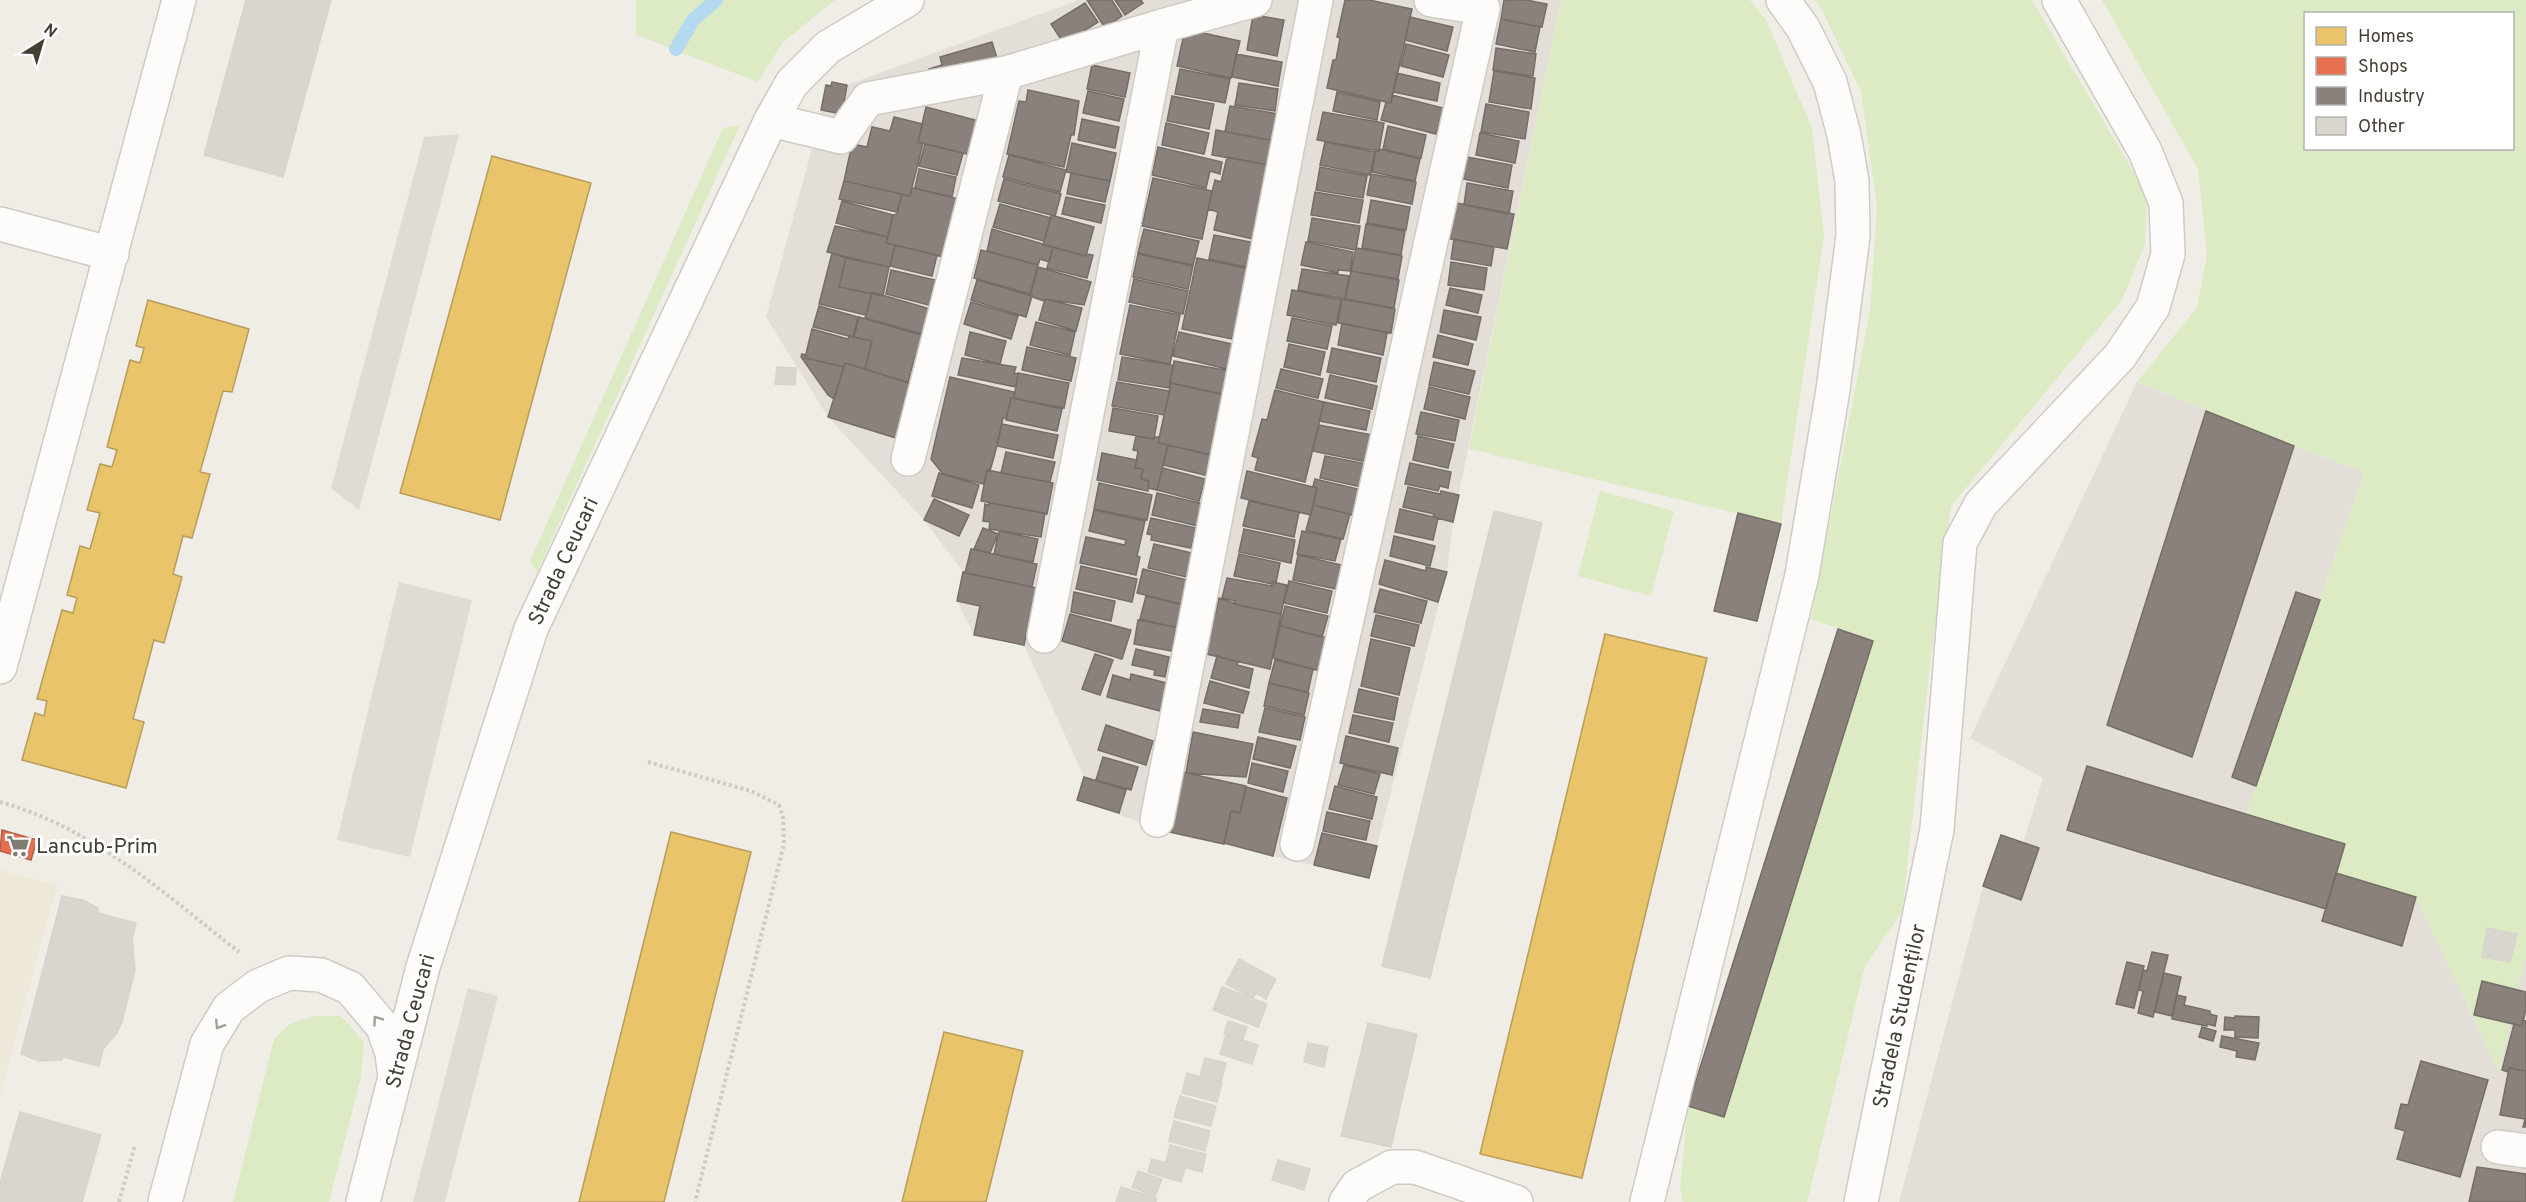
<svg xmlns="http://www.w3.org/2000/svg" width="2526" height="1202" viewBox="0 0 2526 1202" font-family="Overpass,sans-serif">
<rect width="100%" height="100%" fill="#f0ede6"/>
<path fill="#e3ded8" d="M1079,0H1561L1453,522L1447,572L1369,878L1169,832L1077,800L1084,777L1024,645L974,635L957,601L963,572L924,520L828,417L766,317L819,123L826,85H831L832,82L847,85Z
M2137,382L2294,446L2364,472L2246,814L2337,873L2416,897L2499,1072L2526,955V1202H1899L1983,886L2001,835L2023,843L2043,778L1970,738Z"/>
<path fill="#eee8d8" d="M0,870L57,885L0,1096Z"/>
<path fill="#ddebc4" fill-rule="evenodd" d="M636,0H835L783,42L758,82L636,35Z
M1561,0H1750L1766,20L1812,128L1824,236L1781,524L1469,449Z
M1814,0H2032L2147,195L2145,244L2122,300L1951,506L1930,664L1902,912L1865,966L1807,1202H1683L1680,1187L1688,1106L1724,1116L1873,641L1811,619L1870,310L1877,207L1861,92L1822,10Z
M2102,0H2526V955L2499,1072L2416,897L2336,873L2246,814L2364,472L2294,446L2137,382L2197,307L2207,255L2198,169ZM2306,14H2512V148H2306Z
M740,125L537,572L530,561L723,128Z
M1600,491L1674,511L1651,596L1578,576Z
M314,1016H341L364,1042L361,1077L329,1202H233L274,1039L290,1024Z"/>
<path fill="#dfdcd6" d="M459,134L359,510L331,488L424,137Z
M399,582L472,600L410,857L337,840Z
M468,988L498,996L445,1202H413Z"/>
<path fill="#e9c46a" stroke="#b89c5a" stroke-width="1.5" d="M492,156L591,183L500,520L400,493Z
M148,300L249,329L232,392L223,391L200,472L210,474L192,538L183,536L173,574L182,577L164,643L154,640L133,719L144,722L126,788L22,760L35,713L44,716L47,701L37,699L62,610L73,613L77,598L67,595L80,546L90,549L100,513L87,510L100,464L112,467L117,450L107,447L130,360L140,363L144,348L136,346Z
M1605,634L1707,658L1582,1178L1480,1154Z
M671,832L751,852L664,1202H579Z
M944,1032L1023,1051L986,1202H902Z"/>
<path fill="#e76f51" stroke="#b66048" stroke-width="1.5" d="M2,830L37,840L31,860L0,851Z"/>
<path fill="#8a817c" stroke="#756d66" stroke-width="1.5" d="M1087,0H1112L1122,16L1105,28Z
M1115,0H1141L1143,3L1125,15Z
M1345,0H1369L1412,9L1391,103L1327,88L1333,60H1336L1340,38L1337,37Z
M1504,0H1526L1547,4L1542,27L1501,19Z
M1085,3L1098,22L1064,44L1051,24Z
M1253,15L1284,20L1277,56L1247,50Z
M1410,17L1453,27L1447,51L1405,40Z
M1501,19L1540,27L1535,52L1496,44Z
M1185,29L1240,41L1231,78L1177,66Z
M992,42L999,65L932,79L929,69L942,65L940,57Z
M1406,44L1449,55L1443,77L1401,66Z
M1496,48L1536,54L1533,76L1493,70Z
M1236,54L1282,62L1278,86L1232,77Z
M1092,65L1130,73L1125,97L1087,89Z
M1180,69L1230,79L1225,103L1175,94Z
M1494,71L1535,78L1531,109L1489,102Z
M1397,73L1440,83L1437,101L1393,92Z
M832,82L847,85L842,114L821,110L826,85L831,86Z
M1239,83L1278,89L1275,111L1235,105Z
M1028,90L1079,101L1074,135H1071L1064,167L1007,154L1019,101L1026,102Z
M1088,91L1124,99L1119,121L1083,113Z
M1337,92L1380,102L1377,120L1333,111Z
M1392,95L1443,108L1436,134L1381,120L1386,102L1391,103Z
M1172,96L1214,104L1209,129L1167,121Z
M1486,104L1529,112L1525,139L1481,132Z
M1230,106L1279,114L1275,141L1225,132Z
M926,107L979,121L971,155L918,142Z
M1323,112L1384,123L1379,151L1317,140Z
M894,117L923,124L918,142L923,143L910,196L844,181L852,144L867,147L872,127L890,131Z
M1082,119L1119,127L1115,148L1078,140Z
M1166,123L1209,133L1204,154L1162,145Z
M1388,126L1426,135L1421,158L1383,149Z
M1216,130L1271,140L1267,165L1212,155Z
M1480,133L1519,141L1515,163L1476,155Z
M1325,142L1375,152L1370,175L1320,165Z
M1072,143L1116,153L1110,181L1066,172Z
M925,144L963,153L957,175L919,166Z
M1158,147L1222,162L1220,174L1210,171L1206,188L1152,175Z
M1379,149L1420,159L1415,181L1372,172L1376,150Z
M1009,155L1066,170L1060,192L1003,177Z
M1227,157L1269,165L1253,239L1214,230L1218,212L1208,209L1215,180L1221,182Z
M1467,157L1512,165L1508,188L1463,179Z
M1320,167L1367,176L1363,198L1316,190Z
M919,169L956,177L952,197L915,188Z
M1071,173L1110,181L1105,202L1067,194Z
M1371,174L1416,182L1412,204L1367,195Z
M1153,178L1212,191L1202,239L1142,226Z
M1004,179L1061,194L1055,216L998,201Z
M844,181L902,194L897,212L839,199Z
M1467,183L1513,191L1509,214L1464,205Z
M912,188L959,199L944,257L886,243L893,215L897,214L902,194L910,196Z
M1315,192L1363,200L1359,223L1311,215Z
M1066,197L1105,205L1101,223L1062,214Z
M1371,200L1410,207L1406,230L1367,223Z
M842,201L893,215L888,237L836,223Z
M1457,203L1514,214L1507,249L1450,239Z
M1000,204L1051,218L1044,241L993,227Z
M1051,215L1094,227L1086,256L1043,245Z
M1312,218L1360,226L1356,250L1308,241Z
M1366,224L1405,231L1401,255L1362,248Z
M835,226L888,237L886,243L895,245L890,266L889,267L827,252Z
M992,229L1053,247L1049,262L1040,259L1038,265L987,251Z
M1144,229L1199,241L1193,265L1138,253Z
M1214,235L1251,242L1246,267L1209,259Z
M1454,239L1494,247L1491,266L1451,259Z
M1306,242L1353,252L1350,271L1338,270V273L1301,265Z
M895,245L937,255L932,276L890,266Z
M1053,247L1086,256L1087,254L1093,255L1087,278L1047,268Z
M1356,248L1402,256L1398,279L1351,271Z
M981,250L1038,265L1030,294L974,278Z
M832,253L846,258L839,287L872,294L866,315L819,304Z
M1138,254L1193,266L1188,289L1133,277Z
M846,258L889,267L883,296L839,287Z
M1197,258L1250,269L1232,339L1182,329Z
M1451,262L1487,268L1484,290L1448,285Z
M1038,267L1091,282L1084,305L1045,299L1044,301L1030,296Z
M1302,269L1349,276L1345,299L1298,290Z
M891,270L935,280L929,305L886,294Z
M1351,271L1399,280L1394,308L1345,299Z
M1134,279L1188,291L1183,314L1129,302Z
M977,280L1032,296L1026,317L971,300Z
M1450,288L1482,295L1478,313L1446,305Z
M1292,290L1341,300L1336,325L1287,315Z
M872,292L930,309L923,334L865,318Z
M1045,299L1082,308L1076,331L1039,320Z
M1342,299L1395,309L1391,333L1338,323Z
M971,302L1018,316L1011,339L964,324Z
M1130,305L1180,315L1170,364L1120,354Z
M819,306L858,317L853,337L813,327Z
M1444,310L1481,317L1476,340L1440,332Z
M859,317L924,336L918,357L915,356L908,383L865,369L872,341L854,337Z
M1292,318L1332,326L1327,349L1287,341Z
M1036,322L1075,332L1070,355L1030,345Z
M1342,323L1387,333L1383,355L1338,345Z
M812,329L848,339L849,336L872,341L865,369L845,363L844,367L805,358Z
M970,332L1006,341L1000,364L965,355Z
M1179,332L1232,344L1227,369L1173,356Z
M1438,335L1473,344L1468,365L1433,357Z
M1289,344L1325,352L1320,375L1284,367Z
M1027,347L1076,358L1071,381L1022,370Z
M1332,348L1381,358L1376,382L1327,372Z
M802,354L806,355L805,358L844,367L834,399L828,395L801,357Z
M1122,357L1173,365L1169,388L1118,380Z
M962,358L1016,367L1014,373L1018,374L1016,387L958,375Z
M1174,361L1231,371L1226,395L1171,383L1169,389Z
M1434,362L1475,371L1469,394L1429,385Z
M845,363L913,384L896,438L828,417Z
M1281,369L1323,379L1318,398L1276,388Z
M1018,373L1069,383L1064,408L1014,398Z
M1330,375L1377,386L1372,409L1325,398Z
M950,377L1014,392V398H1011L1006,418H1003L995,453L990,471L987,470L984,484L943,474L931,459Z
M1117,382L1170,391L1164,415L1112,406Z
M1171,383L1233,397L1220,457L1158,443Z
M1429,387L1470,397L1465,419L1424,409Z
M1275,390L1324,402L1305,482L1255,470L1258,458L1252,456L1262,419L1267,420Z
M1011,398L1062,409L1057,431L1006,420Z
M1324,402L1370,411L1366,430L1319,421Z
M1113,408L1158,416L1154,439L1109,431Z
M2206,411L2294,446L2192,757L2107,725Z
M1421,412L1459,420L1455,441L1416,434Z
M1002,424L1058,435L1053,458L997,446Z
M1319,425L1373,435L1368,462L1312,451Z
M1136,436L1154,439V437H1159L1158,443L1168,445L1157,490L1148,488L1149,481L1141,479L1143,469L1135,468L1138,451L1133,450Z
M1418,436L1454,444L1448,468L1413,460Z
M1168,445L1213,455L1205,475L1163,465Z
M1006,452L1055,462L1050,482L1001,473Z
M1102,453L1137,460L1135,468L1143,469L1141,479L1149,481L1148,491L1097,480Z
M1325,456L1367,464L1362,487L1320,478Z
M1410,463L1451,472L1448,488L1440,486L1438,491L1405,484Z
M1163,468L1205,479L1199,501L1157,490Z
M987,470L1053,483L1047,514L981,501Z
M1247,471L1317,488L1311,515L1241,498Z
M939,473L979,485L972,508L932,496Z
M1315,479L1362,490L1356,516L1313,505L1317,488L1313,486Z
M1099,483L1152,495L1147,520L1094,509Z
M1408,487L1440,494L1441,491L1459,495L1453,522L1433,517L1434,514L1403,507Z
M1157,493L1204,504L1198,526L1152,515Z
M934,499L969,515L959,536L924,520Z
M1249,501L1299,512L1294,537L1243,526Z
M989,503L1045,513L1041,537L989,529L990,522L983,521L985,504L989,505Z
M1313,505L1350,514L1343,539L1306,530Z
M1400,509L1438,518L1433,540L1395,532Z
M1094,510L1145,521L1137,556L1140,557L1136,575L1080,563L1086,537L1125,545L1126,540L1089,531Z
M1738,513L1781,524L1757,621L1714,611Z
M1151,518L1196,528L1191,548L1151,540L1152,535L1147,534Z
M983,528L998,534L990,553L974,549Z
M1244,529L1295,540L1291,563L1239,552Z
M999,531L1038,539L1033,562L994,554Z
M1302,531L1341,539L1335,561L1297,554Z
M1394,536L1435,546L1430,566L1390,556Z
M1154,544L1192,553L1187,577L1148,568Z
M971,549L1037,564L1032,587L965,573Z
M1239,554L1280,563L1276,583L1272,582V584L1234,576Z
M1298,555L1346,566L1341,590L1293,580Z
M1385,560L1426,571V567L1447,572L1438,602L1379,584Z
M1081,566L1137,579L1132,602L1076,589Z
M1143,569L1187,580L1181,604L1137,593Z
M963,572L1036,588L1024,645L974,635L980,606L957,601Z
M1227,578L1272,586V582L1287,585L1281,614L1234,604L1235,601L1222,598Z
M1289,581L1332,591L1327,613L1284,603Z
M1380,589L1427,601L1421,623L1374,612Z
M1074,592L1115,601L1111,621L1071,612Z
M2296,592L2320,600L2256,786L2232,777Z
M1146,596L1183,605L1178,628L1140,619Z
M1219,598L1242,606L1281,614L1270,669L1206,654Z
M1285,606L1328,616L1322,637L1280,626Z
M1070,614L1131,630L1122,659L1062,641Z
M1376,615L1419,625L1414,646L1371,636Z
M1138,620L1176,627L1172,651L1134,644Z
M1280,626L1328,638L1320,671L1273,658Z
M1838,629L1873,641L1724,1117L1688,1106Z
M1371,639L1410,648L1399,695L1361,686Z
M1136,649L1169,657L1165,677L1154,675L1155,670L1132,665Z
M1095,654L1113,660L1100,695L1082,689Z
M1217,656L1238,662L1237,665L1253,669L1249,688L1211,678Z
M1275,660L1313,669L1308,692L1269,683Z
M1131,674L1167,683L1160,711L1107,697L1113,675L1130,680Z
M1210,681L1249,692L1243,713L1204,703Z
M1269,683L1309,693L1304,715L1264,706Z
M1359,689L1398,698L1394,720L1354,712Z
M1265,708L1305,717L1300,740L1259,732Z
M1203,709L1240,715L1238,728L1200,722Z
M1353,715L1393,723L1389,742L1349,733Z
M1106,725L1153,741L1146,765L1098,750Z
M1193,732L1253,744L1246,777L1186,773Z
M1346,736L1398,748L1392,775L1340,763Z
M1258,737L1296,746L1290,768L1253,759Z
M1103,757L1138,767L1131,790L1096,780Z
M1252,763L1288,771L1283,792L1248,783Z
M1344,765L1380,774L1374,794L1338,785Z
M2087,766L2345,844L2326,909L2067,830Z
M1182,772L1246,786L1240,813L1231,811L1224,844L1169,832Z
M1084,777L1126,790L1119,813L1077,800Z
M1335,786L1377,797L1372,819L1329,809Z
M1246,787L1287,798L1273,856L1224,843L1231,811L1240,813Z
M1327,812L1370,821L1366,840L1323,831Z
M1322,833L1377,846L1369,878L1314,865Z
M2001,835L2039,848L2021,900L1983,886Z
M2336,873L2416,897L2402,946L2322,921Z
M2152,952L2168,955L2153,1017L2138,1013L2143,991L2139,990L2143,970L2147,971Z
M2127,962L2144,966L2134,1008L2116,1004Z
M2164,973L2181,977L2172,1016L2155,1012Z
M2482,981L2526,992V1009L2522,1026L2474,1015Z
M2177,995L2186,997L2184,1005L2210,1011V1014L2217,1016L2215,1026L2207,1024V1026L2172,1019Z
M2235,1016L2259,1017L2258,1038L2235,1037V1030H2224L2225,1017L2235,1018Z
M2523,1020L2526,1021V1071L2509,1068L2508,1072L2502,1070L2514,1024L2522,1026Z
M2202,1027L2216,1031L2213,1041L2199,1037Z
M2222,1036L2259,1043L2255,1060L2236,1057L2237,1051L2220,1047Z
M2421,1061L2488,1080L2460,1177L2397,1159L2405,1131L2395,1128L2401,1104L2408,1105Z
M2509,1068L2526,1071V1127H2523L2525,1119L2500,1115Z
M2477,1167L2526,1174V1202H2469Z"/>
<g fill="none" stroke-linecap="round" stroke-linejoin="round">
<path stroke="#b4d9f0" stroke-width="14" d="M676,49L693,20L716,0"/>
</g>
<path fill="#d9d6cf" stroke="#d8d4cc" stroke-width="1.5" d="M246,0H331L283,177L204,155Z
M777,367L796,368L795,385L775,384Z
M1494,511L1542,523L1430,978L1382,966Z
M62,896L83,900L98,908V913L136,923L132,940L135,970L122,1022L117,1033L103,1049L99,1066L63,1057L62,1060L39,1061L21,1054Z
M2487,928L2517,934L2510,962L2482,957Z
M1239,959L1276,979L1266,999L1256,993L1253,998L1226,984Z
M1222,987L1267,1004L1258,1027L1213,1010Z
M1228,1021L1247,1027L1243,1039L1224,1034Z
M1368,1023L1417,1034L1391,1147L1341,1136Z
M1226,1035L1258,1045L1252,1064L1220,1054Z
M1308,1043L1328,1047L1324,1067L1304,1062Z
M1205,1058L1226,1063L1221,1082L1200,1076Z
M1187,1073L1222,1083L1217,1102L1182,1093Z
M1180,1096L1216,1106L1211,1126L1174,1117Z
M20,1112L101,1135L82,1202H0V1183Z
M1174,1121L1210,1131L1205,1151L1169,1141Z
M1170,1145L1206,1154L1202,1172L1166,1162Z
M1152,1159L1185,1168L1181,1182L1148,1172Z
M1278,1160L1310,1169L1304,1190L1272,1180Z
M1138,1171L1162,1179L1155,1196L1132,1187Z
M1121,1187L1157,1198L1156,1202H1116Z"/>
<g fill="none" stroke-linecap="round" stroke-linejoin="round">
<g stroke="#cecbc4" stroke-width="36">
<path id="minor" d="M1162,26L1255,0
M1006,73L1162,26L1044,636
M771,120L841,137L868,99L1006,73L908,459
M0,224L112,254
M0,667L179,0
M1157,820L1316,0
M1297,844L1483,8L1431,0
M2498,1147L2526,1151
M165,1202L207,1044L229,1008L258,986L289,973L321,975L350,988L383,1027L392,1053L394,1070
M363,1202L423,967L531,629L771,120L792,83L828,47L907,0
M1346,1202L1357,1186L1392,1167H1415L1516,1202
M1647,1202L1802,575L1833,390L1853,236L1852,181L1844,135L1830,82L1803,28L1783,0
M1861,1202L1937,829L1960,543L1981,504L2120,356L2153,307L2168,254L2166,203L2145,151L2059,0"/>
</g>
<path stroke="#cecbc6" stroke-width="4" stroke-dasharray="3 3" stroke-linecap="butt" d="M648,762L751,791L779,805L783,817L784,844L695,1202
M0,802C92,827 165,894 239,952
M119,1202L135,1145"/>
<use href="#minor" stroke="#fdfcfb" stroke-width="33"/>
</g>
<defs><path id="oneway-chevron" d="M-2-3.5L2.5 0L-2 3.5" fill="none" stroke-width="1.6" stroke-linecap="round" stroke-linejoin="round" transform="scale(1.5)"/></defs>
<g stroke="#a19d97">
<use href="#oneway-chevron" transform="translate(377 1020) rotate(-125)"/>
<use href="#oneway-chevron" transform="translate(219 1025) rotate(122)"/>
</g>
<defs>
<g id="supermarket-bare" transform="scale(1.8)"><path d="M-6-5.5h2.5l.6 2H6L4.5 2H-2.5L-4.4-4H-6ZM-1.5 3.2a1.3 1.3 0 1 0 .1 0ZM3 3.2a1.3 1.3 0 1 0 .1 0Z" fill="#817b72" stroke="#fff" stroke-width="2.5" paint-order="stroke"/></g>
</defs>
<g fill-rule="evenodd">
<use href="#supermarket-bare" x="18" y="846"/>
</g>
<g text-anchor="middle" stroke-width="6" stroke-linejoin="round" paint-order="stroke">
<g font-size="21" fill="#453e33" stroke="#fff">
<text transform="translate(563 561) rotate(-65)" y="7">Strada Ceucari</text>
<text transform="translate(1899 1016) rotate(-78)" y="7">Stradela Studenților</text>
<text transform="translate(410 1021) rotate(-75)" y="7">Strada Ceucari</text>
</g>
<g font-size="21" fill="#453e33" stroke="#fff" text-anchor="start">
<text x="36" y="853">Lancub-Prim</text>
</g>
</g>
<rect x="2304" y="12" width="210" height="138" fill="#ffffff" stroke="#b5b2ad" stroke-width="1.5"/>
<rect x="2316" y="27" width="30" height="18" fill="#e9c46a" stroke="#b5b2ad" stroke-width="1.5"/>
<text x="2358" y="42" font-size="18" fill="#453e33">Homes</text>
<rect x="2316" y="57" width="30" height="18" fill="#e76f51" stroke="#b5b2ad" stroke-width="1.5"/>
<text x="2358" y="72" font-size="18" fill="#453e33">Shops</text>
<rect x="2316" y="87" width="30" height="18" fill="#8a817c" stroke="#b5b2ad" stroke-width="1.5"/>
<text x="2358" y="102" font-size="18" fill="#453e33">Industry</text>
<rect x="2316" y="117" width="30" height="18" fill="#d9d6cf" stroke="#b5b2ad" stroke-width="1.5"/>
<text x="2358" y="132" font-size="18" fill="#453e33">Other</text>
<g transform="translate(42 42) rotate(37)" stroke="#ffffff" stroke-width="4.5" paint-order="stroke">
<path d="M0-4.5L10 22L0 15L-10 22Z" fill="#453e33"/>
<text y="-9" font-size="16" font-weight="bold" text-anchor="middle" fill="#453e33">N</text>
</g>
</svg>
